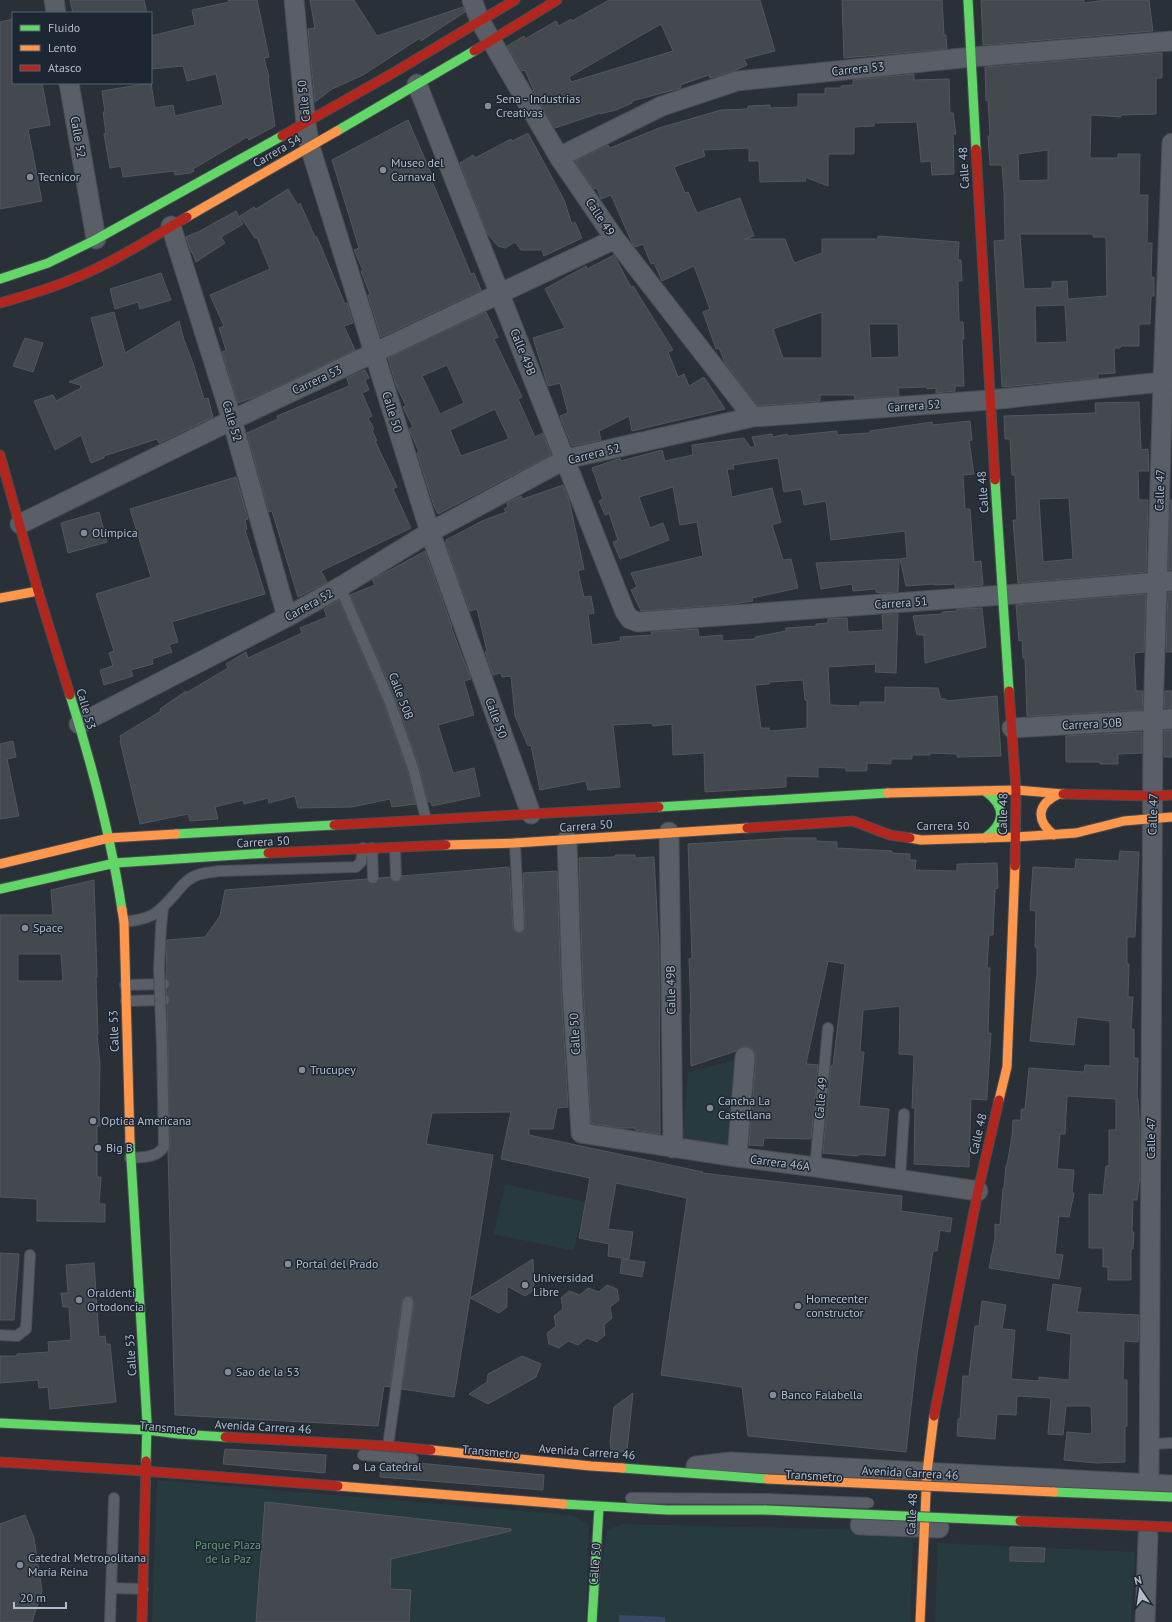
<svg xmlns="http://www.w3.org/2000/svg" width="1172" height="1622" viewBox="0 0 1172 1622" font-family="'PT Sans',sans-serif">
<rect width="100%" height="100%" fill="#2a3038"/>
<path fill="#273a3e" d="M739,1059L731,1153L682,1144L688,1072Z
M505,1184L585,1202L574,1251L494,1234Z
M157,1480L572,1515L589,1525L586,1622H152Z
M622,1524L913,1531L910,1622H594L607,1530Z
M938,1543L1135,1552L1131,1622H935Z"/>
<path fill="#384963" d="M619,1615L665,1617V1622H619Z"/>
<path fill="#444950" stroke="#52575f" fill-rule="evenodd" d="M70,0H144L147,13H73Z
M228,0H257L269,57L264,58L269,77H268L275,126L249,140L247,137L193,169L194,171L190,173L175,175L174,171L123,177L121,166L110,168L104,134L106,133L103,112H105L102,91L151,83L155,108L173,105L175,116L223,105L216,74L187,81L183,66L151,69V36L195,25L192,10L229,2Z
M310,0H354L377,36L463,7L465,12L421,41L420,38L363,75L332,89L315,102L308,29L315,28Z
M609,0H760L775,51L744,59L747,65L736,70L710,78L709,75L680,85L681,88L632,101V103L616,110L600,114V113L555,128L536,96L525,70L522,71L507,46L524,36L525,39L556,21L559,26L571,19L572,21ZM661,24L673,51L571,82L569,77Z
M842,0H942L944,35H946L947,49L844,58Z
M981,0H1084V3L1106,0H1149L1153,31L983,45Z
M13,19V83H42L50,125L28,129L42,201L0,209V22Z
M1162,53V78H1156V114L1121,115V117L1091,115L1090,158H1118V154H1140L1139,195H1148L1147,243H1152L1151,277H1154V296H1151L1150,324H1139V346H1121L1120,348H1114L1115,373L1098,374V378L1002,387L994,241L1005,240L1004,192L1002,165H990L988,136H990L988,100L986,101L985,67ZM1048,150V180L1019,181L1018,154ZM1020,234H1093V237H1106L1107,296L1068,299L1067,281L1052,282V288L1024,289ZM1065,305L1067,342L1036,343L1035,306Z
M914,74V80L949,79L950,113H953L956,134H953L954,174L932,175L931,161L921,162L917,122L874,123V126L854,127V154H828V186L805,177L806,181L760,182L759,161H749V148L703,150L705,156L674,167L685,193L688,192L697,213L740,198L754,236L745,239H785L794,263L822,253V239H878V236L959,242L958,260H961L962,281H958L959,322H963L964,339H962L964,386H955V391L936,393V388L927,389V387L898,388L899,396L855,399L854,395H820V401L758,406L725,363L719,348L716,349L703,312L710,309L694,266L662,281L654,263L651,264L643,244L635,247L633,245L611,195L601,199L597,188L594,189L575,161L608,145L610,148L659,128L721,110L748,109V106L770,105V108L798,107V94H825V88H841V86L853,85V80ZM822,312V358H783L773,329ZM869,324H898L899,357L871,358Z
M408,120L434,180L432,181L471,274L474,273L481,290L381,337L368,295L370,294L361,271L363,270L354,250L359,248L332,160Z
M528,133L564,200L572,224L575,222L582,238L544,256L542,250H521L515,242L505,248L498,246L487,233L460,163L473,155L475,158L511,139L512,141Z
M288,189L298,205L300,203L315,237H317L345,304L347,303L353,323L344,326L355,350L255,397L238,403L222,352L226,350L219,328L224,326L210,295L270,269L257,238H255L240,216L254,207L256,209Z
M236,211L243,224L221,237L225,243L196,262L192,252H191L186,237L200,231Z
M614,255L631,287L633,286L673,350L668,352L678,377L684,374L689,386L704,377L725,409L632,431L629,416L599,431L601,440L572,446L560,416L568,413L560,383L548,386L533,338L565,328L545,289L586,266L587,269Z
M161,273L171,300L140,309L138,302L115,309L110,289Z
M114,312L125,353L179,321L184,340L193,363L204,399L208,398L213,417L159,443L157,439L104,456V458L91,463L81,435L55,450L34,401L53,395L56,401L81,388L80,385L69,382L104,366L91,318Z
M486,312L498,337L494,339L522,397L518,399L535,437L543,433L551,455L438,514L434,506L417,453L419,452L409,429L413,427L403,407L406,406L396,385L388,358ZM447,365L464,403L440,414L422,376ZM495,409L509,439L461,456L450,430Z
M25,338L43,343L33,372L13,366Z
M365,370L369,378L365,380L369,390L362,393L372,416L368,418L374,429L372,430L377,441H375L397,487L393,489L411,528L321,571L327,582L298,597L272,511L269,512L247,433L278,419L277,416L349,386L347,378Z
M1139,402L1141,450L1148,449L1149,471H1138L1139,500H1148L1146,572L1018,583L1013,520H1017L1015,475H1012L1010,439H1005L1004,416L1096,413L1095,403ZM1069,498L1073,559L1043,562L1039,499Z
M970,421L972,440L969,441L974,474L963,475L965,509H970L974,562L981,561L983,585L955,588V584L934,585V584L906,586L900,559L907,558L905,531L831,540L826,501L804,505L801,489L784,492L778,458L733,465L734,469H727L732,497L772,488L781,522L772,525L783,560L791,559L798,588L752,598L753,601L734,604L641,611L631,590L637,587L631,573L703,556L697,522L680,525L673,487L639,497L650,528L663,523L669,540L620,559L613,542L618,540L609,513L605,515L599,501L603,499L592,468L618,459L620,458L621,461L662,450L665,461L693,455L692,445L744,438L751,448L755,446L752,437L772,434L773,437L787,434L788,436L837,431V435L870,433V431L932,422L933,425Z
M236,477L248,519L245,520L247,529L245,530L265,594L172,622L178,642L169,645L172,652L152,659L153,664L131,670L133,676L104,685L100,670L113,666L109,653L114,651L96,594L151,577L130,509Z
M563,485L569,500L584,569L578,571L584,597L591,596L594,613L588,614L592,645L621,641L620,637L652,635L651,632L698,629L699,637L722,635L723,641L755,639V637L786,631V628L816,626V624L828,623V619L847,618L848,632L883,630L882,615L898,614L896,673L875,672L876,664L828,667L830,705L860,706V702H885V687L938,688L941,699H946V701L997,696L1001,756L957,757V754L930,753V755H912V759H891V764L867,763V771H846V768L818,767V777L786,776V787L705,792L704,753L673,755L672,724L653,726L652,723L613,725L620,787L588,790L586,781L540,790L531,745L528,746L515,716L511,676L502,677L501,673L493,675L485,652L487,651L477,609L470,611L445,542L447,541L446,540L482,521L506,512L504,509L508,507L507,503L521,496L523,499ZM803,680L805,700H807V728L770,731L769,728H761L755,685L769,684V682Z
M1170,500H1172V570H1168Z
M99,512L107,542L68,553L61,523Z
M425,551L452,627H451L471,679L464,681L474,715L438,725L453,773L474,768L480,796L432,806L431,802H428L419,766L395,698L350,595L375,585L372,580Z
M899,559L898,592L881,593L876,592V589L853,591L852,584L821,589L816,563Z
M1168,592H1172V652H1166Z
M1146,594L1144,652L1134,653L1136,691H1143L1142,710L1027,716L1025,658H1023L1022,640L1019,641L1016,605Z
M339,600L383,702L407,770L416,804L392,807L390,799L352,807L298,808L295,796L269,803L268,798L244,804L243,800L215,807L218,819H217L190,821L188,814L140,824L120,741L121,740L120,736L161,711L160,709L186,691V693L228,668L226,664L246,652L248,658L302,633L300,628L327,617L324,609Z
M982,608L986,647L925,663L924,635H917L913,616L942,614V612L957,611V609Z
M1165,691H1172V708H1164Z
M1164,730H1172V757H1164Z
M1142,732V753L1118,754V764H1100V762H1066V736Z
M13,741L16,757L7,759L19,816L0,819V744Z
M787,838H816V841L837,842V848L892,851V853L910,854V860H916L915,870L957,871V864L997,863L998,888L995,889L993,935H989L987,968H990L988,1033H991L987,1096V1100L971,1099L969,1167L914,1164L915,1108H912L914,1055L899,1054L900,1006L863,1010L860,1052H864L859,1106L889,1109L885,1156L858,1154V1156L823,1153L831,1066H833L845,964L828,961L806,1064L818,1065L811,1139L764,1138L763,1146L749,1145L756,1058L755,1052L751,1048L746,1046L741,1047L736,1051L691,1066L690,1014L691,1013L689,959L692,958L688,844Z
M1120,851L1139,852L1135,937H1127V964H1129L1128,997H1133L1131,1029H1134V1058H1138L1137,1099H1138L1140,1131V1175L1137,1200H1133L1132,1232H1134L1133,1249H1131V1280H1108V1267H1103V1248H1089V1194L1103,1195L1106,1166H1109V1130H1116V1099L1067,1096L1065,1134H1060L1057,1169L1074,1170L1072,1193H1074L1069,1217L1059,1216L1055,1254L1063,1255L1059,1279L989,1268L995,1238V1224L1000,1225L1003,1188H1004L1006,1165H1007L1012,1136L1013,1120H1021V1109H1025L1029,1068L1084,1072L1085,1065L1110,1066V1021L1077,1017L1074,1045L1030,1041L1037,975V947H1035L1036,911L1030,910L1033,867L1075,869L1076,859L1119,861Z
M615,855H635V858L654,857L659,948L660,1134L635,1130V1128H619L591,1123L583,986L579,858L615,857Z
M509,867L513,927L514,931L519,933L523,932L525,927L523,873L557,871L561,988L568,1107L557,1108L553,1129H529V1135L703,1172L702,1173L902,1196L901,1211L952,1218L950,1232L940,1230L937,1251H933L917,1355L906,1452L748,1436L742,1387L661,1375L687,1198L616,1183L608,1229L633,1232L629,1259L608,1256L609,1244L579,1238L590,1178L501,1159L511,1112L432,1113L426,1144L493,1155L454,1397L402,1389L414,1303L412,1297L408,1296L403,1298L402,1301L390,1387L384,1386L378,1426L175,1415L168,1152L170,1146L167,1006L170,1000L169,996L166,994V990L170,984L169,980L166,978L167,940L205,937L220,916L225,890L367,879L370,884H374L379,881V878L390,877L393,882H397L402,879V876Z
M94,880L97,977H96L98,1034H97L100,1065L99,1109L100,1126H97V1177H101L99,1204H105V1222L37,1221V1199L0,1197V915H53L51,890ZM18,954H61L63,981H18Z
M0,1253L19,1254L14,1320H0Z
M533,1259L534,1290L525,1296L507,1286V1307L499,1313L470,1298Z
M622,1259L645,1262L642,1277L620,1273Z
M94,1263L99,1337L105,1336L106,1344H110L116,1402L50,1409L48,1387L39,1388L38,1380L0,1383V1356H17V1354L49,1352L48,1342L71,1340L69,1307H63L61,1293H68L66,1265Z
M1053,1284L1081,1288L1077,1312L1139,1315L1138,1342L1124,1341L1123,1380H1127V1426H1125V1462L1096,1463L1064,1460L1067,1432L1092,1434L1091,1406H1066L1063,1435L1048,1434L1051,1398L1017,1396L1016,1415L997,1414L995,1439L957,1436L958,1419H960L963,1376H969L975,1326H979L982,1301L1006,1305L1002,1329L1015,1330L1011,1379L1039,1381V1377L1069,1380L1071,1334L1047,1330Z
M607,1285L617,1289L619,1300L610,1307L612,1318L604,1325L605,1335L597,1342L587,1338L578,1345L568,1341L559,1348L549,1344L547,1333L556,1326L554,1316L563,1309L561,1298L569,1291L580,1295L588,1288L599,1292Z
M522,1356L541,1364L536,1377L488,1404L469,1394L487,1382L488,1374Z
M633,1393L627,1451L619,1452L611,1449L610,1442L614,1407Z
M225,1449L326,1455L325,1473L223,1464Z
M381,1463L412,1465L418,1463L544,1475L543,1490L380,1477Z
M265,1502L511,1529V1531L391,1559L390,1589L411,1590L409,1622H256Z
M25,1515L34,1538L42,1591L32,1622H0V1524Z
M1010,1547L1045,1548L1044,1562L1010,1561Z"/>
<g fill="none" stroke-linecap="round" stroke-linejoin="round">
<g stroke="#484c53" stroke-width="12">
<path id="lane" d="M340,587L389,700L413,768L426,819
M515,843L519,927
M372,848L373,878
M395,848L396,876
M124,922C150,919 157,915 174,895C178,891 182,885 187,881C196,873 208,873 219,871L356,867L361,862L363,848
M159,970L161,927L163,908
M125,985L164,984
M126,1001L164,1000
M130,1158C143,1157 158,1158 164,1146L162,1048
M815,1167L828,1028
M900,1179L904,1114
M0,1335L17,1336L26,1329L30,1255
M1149,1444L1172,1443
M388,1446L408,1302
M363,1455L413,1459
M631,1498L767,1499
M111,1588L143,1589
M110,1622L114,1498"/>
</g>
<g stroke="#484c53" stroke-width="21">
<path id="street" d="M54,0L56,13
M294,0L306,124L310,147L430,532L531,814
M472,0L480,21L559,157L615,239L753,417
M69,83L96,239
M417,84L625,612L630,619L638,622L1003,595L1172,581
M559,157L662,106L737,81L972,57L1172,41
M171,226L232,420L287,617
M20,524L232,420L615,239
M79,724L287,617L340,587L430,532L566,459L753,417L990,400L1172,381
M1012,728L1172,719
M669,832L673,1148
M567,840L572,987L581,1133L737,1157L815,1167L978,1191
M737,1157L745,1057
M696,1466L731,1462L1172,1485
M1149,1484L1153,720L1163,381L1172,143
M860,1525L939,1528
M1145,1622L1148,1535"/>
</g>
<g stroke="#484c53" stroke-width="11">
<path id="fast" d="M968,0L976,149
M337,131L474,51
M0,279L48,263L95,240L282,136
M995,480L1009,691
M70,695C92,765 111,837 122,910
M985,791C1006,806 1006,823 985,838
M659,807L888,793
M176,834L334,825
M0,889L115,863L268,853
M130,1142L147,1422L146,1461
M0,1423L147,1430L179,1434L225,1437
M622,1468L768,1479
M563,1504L667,1510H766
M592,1622L599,1507"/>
</g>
<g stroke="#484c53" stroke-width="11">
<path id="slow" d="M187,217L337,131
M0,598L38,591
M888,793L1016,790L1063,794
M1054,835C1035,820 1037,804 1059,794
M910,838L921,840L1015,837L1076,833L1124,821L1172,817
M446,845L515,843L747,828
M0,864L109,838L176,834
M122,910L124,922L130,1142
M999,1100L1007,1067L1015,866
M431,1450L591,1466L622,1468
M338,1486L563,1504
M920,1622L927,1472L934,1416"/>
</g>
<g stroke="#484c53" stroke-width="11">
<path id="jam" d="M474,51L557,0
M282,136L393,73L515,0
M976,149L995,480
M0,303C24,296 47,290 70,280C111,264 149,239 187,217
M0,455L38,591L70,695
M1009,691L1016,790L1015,866
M1063,794L1153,796L1172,795
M334,825L659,807
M747,828L853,821L890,835L910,838
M268,853L446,845
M934,1416L978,1191L999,1100
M225,1437L388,1446L431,1450
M0,1462L145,1471L338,1486
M142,1622L146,1461"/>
</g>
<use href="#lane" stroke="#5a5e66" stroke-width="10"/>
<use href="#street" stroke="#5a5e66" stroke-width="19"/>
<use href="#fast" stroke="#63d668" stroke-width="9"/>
<use href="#slow" stroke="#ff974d" stroke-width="9"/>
<use href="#jam" stroke="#b3261e" stroke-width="9"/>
<g stroke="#484c53" stroke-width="12" stroke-linecap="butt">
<path id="lane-bridge" d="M159,970L162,1048
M767,1499L869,1503"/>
</g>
<g stroke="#484c55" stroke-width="11" stroke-linecap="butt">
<path id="fast-bridge" d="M1054,1492L1172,1497
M766,1510L1020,1521"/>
</g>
<g stroke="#484c55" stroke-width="11" stroke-linecap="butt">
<path id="slow-bridge" d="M768,1479L1054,1492"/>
</g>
<g stroke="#484c55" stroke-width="11" stroke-linecap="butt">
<path id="jam-bridge" d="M1020,1521L1172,1527"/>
</g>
<use href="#lane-bridge" stroke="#5a5e66" stroke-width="10"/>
<use href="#fast-bridge" stroke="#63d668" stroke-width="9"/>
<use href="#slow-bridge" stroke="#ff974d" stroke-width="9"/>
<use href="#jam-bridge" stroke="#b3261e" stroke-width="9"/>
</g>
<g fill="#848b96" stroke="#1d2633" stroke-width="1.5">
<circle cx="488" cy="106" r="4"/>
<circle cx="383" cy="170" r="4"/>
<circle cx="30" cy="177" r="4"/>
<circle cx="84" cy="533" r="4"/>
<circle cx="25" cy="928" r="4"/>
<circle cx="302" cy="1070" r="4"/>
<circle cx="710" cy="1108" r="4"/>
<circle cx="93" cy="1121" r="4"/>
<circle cx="98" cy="1148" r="4"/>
<circle cx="288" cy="1264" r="4"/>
<circle cx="525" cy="1285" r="4"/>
<circle cx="79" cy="1300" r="4"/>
<circle cx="798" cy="1306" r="4"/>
<circle cx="228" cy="1372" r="4"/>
<circle cx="773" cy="1395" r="4"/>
<circle cx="356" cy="1467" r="4"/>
<circle cx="20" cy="1565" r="4"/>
</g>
<g text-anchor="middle" stroke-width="3" stroke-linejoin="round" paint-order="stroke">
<g font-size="12" fill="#b4bcc9" stroke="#1d2633">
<text transform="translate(858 69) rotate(-6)" y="4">Carrera 53</text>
<text transform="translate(304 101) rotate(-96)" y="4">Calle 50</text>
<text transform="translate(78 137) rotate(80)" y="4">Calle 52</text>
<text transform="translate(277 151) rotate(-30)" y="4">Carrera 54</text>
<text transform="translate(964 168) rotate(-93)" y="4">Calle 48</text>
<text transform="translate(600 217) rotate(56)" y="4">Calle 49</text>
<text transform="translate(523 352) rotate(68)" y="4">Calle 49B</text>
<text transform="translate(317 380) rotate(-25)" y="4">Carrera 53</text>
<text transform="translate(914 406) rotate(-4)" y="4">Carrera 52</text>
<text transform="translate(392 412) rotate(73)" y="4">Calle 50</text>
<text transform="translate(232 421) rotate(74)" y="4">Calle 52</text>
<text transform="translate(594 454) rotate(-14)" y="4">Carrera 52</text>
<text transform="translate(1160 490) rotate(-88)" y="4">Calle 47</text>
<text transform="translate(983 492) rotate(-94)" y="4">Calle 48</text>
<text transform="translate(901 603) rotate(-4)" y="4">Carrera 51</text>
<text transform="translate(309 605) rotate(-29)" y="4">Carrera 52</text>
<text transform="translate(401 696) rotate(69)" y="4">Calle 50B</text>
<text transform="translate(86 709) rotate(74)" y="4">Calle 53</text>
<text transform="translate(496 718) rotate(70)" y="4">Calle 50</text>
<text transform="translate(1092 724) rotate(-3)" y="4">Carrera 50B</text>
<text transform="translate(1003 814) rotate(-89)" y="4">Calle 48</text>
<text transform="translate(1153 814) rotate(-88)" y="4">Calle 47</text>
<text transform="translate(586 826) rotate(-4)" y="4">Carrera 50</text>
<text x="943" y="830">Carrera 50</text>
<text transform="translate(263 842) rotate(-3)" y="4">Carrera 50</text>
<text transform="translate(671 990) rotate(-91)" y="4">Calle 49B</text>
<text transform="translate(114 1031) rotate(-92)" y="4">Calle 53</text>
<text transform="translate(575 1034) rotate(-93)" y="4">Calle 50</text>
<text transform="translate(821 1098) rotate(-85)" y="4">Calle 49</text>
<text transform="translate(978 1134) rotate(-77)" y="4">Calle 48</text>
<text transform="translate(1151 1138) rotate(-90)" y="4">Calle 47</text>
<text transform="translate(780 1163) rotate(7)" y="4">Carrera 46A</text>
<text transform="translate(131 1355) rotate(-94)" y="4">Calle 53</text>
<text transform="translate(263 1427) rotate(3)" y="4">Avenida Carrera 46</text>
<text transform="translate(168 1428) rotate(5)" y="4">Transmetro</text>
<text transform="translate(491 1452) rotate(5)" y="4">Transmetro</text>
<text transform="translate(587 1452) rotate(4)" y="4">Avenida Carrera 46</text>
<text transform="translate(910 1473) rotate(3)" y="4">Avenida Carrera 46</text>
<text transform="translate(814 1476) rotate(3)" y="4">Transmetro</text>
<text transform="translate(912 1514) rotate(-87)" y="4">Calle 48</text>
<text transform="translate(595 1564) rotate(-86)" y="4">Calle 50</text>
</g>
<g font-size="12" fill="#b4bcc9" stroke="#1d2633" text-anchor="start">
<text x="496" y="103">Sena - Industrias<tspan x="496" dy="14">Creativas</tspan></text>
<text x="391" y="167">Museo del<tspan x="391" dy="14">Carnaval</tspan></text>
<text x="38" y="181">Tecnicor</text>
<text x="92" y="537">Olímpica</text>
<text x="33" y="932">Space</text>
<text x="310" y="1074">Trucupey</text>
<text x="718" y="1105">Cancha La<tspan x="718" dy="14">Castellana</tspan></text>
<text x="101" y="1125">Optica Americana</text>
<text x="106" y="1152">Big B</text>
<text x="296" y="1268">Portal del Prado</text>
<text x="533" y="1282">Universidad<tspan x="533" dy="14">Libre</tspan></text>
<text x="87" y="1297">Oraldenti<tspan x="87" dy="14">Ortodoncia</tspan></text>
<text x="806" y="1303">Homecenter<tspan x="806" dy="14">constructor</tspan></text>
<text x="236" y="1376">Sao de la 53</text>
<text x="781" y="1399">Banco Falabella</text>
<text x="364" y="1471">La Catedral</text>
<text x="28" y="1562">Catedral Metropolitana<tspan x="28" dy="14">María Reina</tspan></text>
</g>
<g font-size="12" fill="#6b9a76" stroke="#1d2633">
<text x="228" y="1549">Parque Plaza<tspan x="228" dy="14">de la Paz</tspan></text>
</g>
</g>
<rect x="12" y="12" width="140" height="72" fill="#1d2633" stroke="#59626f"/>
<rect x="20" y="25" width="20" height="6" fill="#63d668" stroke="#59626f"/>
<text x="48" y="32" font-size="12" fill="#b4bcc9">Fluido</text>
<rect x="20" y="45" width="20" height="6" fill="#ff974d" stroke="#59626f"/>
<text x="48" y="52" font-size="12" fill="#b4bcc9">Lento</text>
<rect x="20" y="65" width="20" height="6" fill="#b3261e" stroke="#59626f"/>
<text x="48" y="72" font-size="12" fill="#b4bcc9">Atasco</text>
<g transform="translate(1140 1590) rotate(347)" stroke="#1d2633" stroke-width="3" paint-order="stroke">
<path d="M0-3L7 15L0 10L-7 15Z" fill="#b4bcc9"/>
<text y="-6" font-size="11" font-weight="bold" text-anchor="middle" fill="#b4bcc9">N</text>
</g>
<path d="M14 1602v6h52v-6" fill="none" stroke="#b4bcc9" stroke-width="2"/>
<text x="20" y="1602" font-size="12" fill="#b4bcc9" stroke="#1d2633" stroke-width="3" paint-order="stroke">20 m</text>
</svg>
